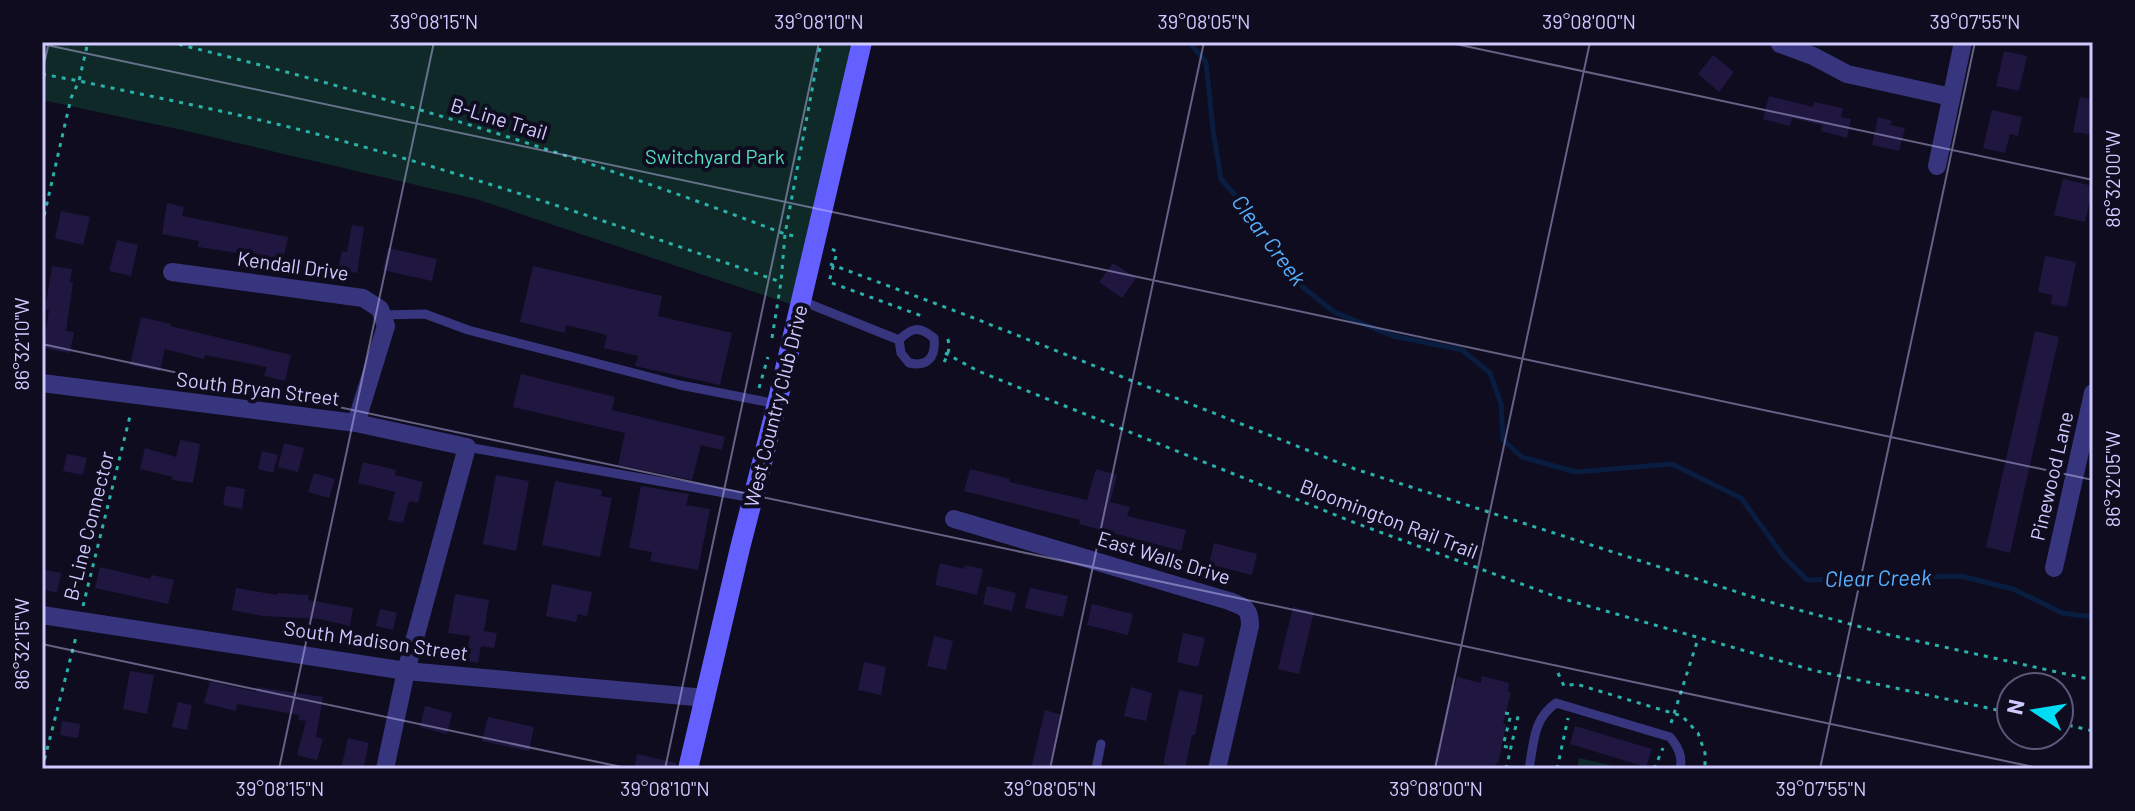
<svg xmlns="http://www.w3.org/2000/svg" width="2135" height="811" viewBox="0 0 2135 811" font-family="Barlow,sans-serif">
<rect width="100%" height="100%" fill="#0f0c1f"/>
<path fill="#0e2928" d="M42,42H857L805,309L476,199L182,130L42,100Z
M1579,758L1627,769H1577Z"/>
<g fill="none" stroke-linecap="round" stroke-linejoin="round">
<path stroke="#091d40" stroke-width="5" d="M1189,42L1206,62L1213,130L1221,179L1267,232L1299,284L1334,312L1393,336L1462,350L1490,373L1501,404L1503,440L1522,457L1576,472L1672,464L1741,498L1784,557L1807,580L1961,576L2013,589L2062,613L2093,617"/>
</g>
<path fill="#1f1740" d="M2004,51L2027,56L2019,91L1996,86Z
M1713,55L1734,72L1719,92L1698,74Z
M1769,96L1813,107L1814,102L1843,108L1841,117L1851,119L1847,138L1821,131L1822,125L1792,118L1790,126L1763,119Z
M2080,97L2093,99V135L2073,132Z
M1992,110L2022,117L2018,136L2010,134L2005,153L1983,148Z
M1878,117L1892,121L1890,125L1905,128L1899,151L1872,145Z
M2063,179L2093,186L2085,222L2054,215Z
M167,203L184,207L182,216L288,237L283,260L198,247L199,241L162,234Z
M61,211L90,217L83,245L55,238Z
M352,225L364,227L357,273L338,270L342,251L347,252Z
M117,240L138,245L131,276L109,271Z
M388,248L437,259L432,281L383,270Z
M2045,256L2076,262L2067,307L2051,304L2052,295L2038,292Z
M1113,263L1136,278L1122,298L1099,282Z
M52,266L72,269L70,282L73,283L66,331L74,332L70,353L43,348L49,310H45Z
M533,266L662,296L658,316L732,333L720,385L635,366L638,356L604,348L607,335L566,325L565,333L520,322Z
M141,317L171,324L170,326L291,355L285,381L264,376L267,367L205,355L204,359L165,349L160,371L130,365Z
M2035,331L2059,337L2010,553L1986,547Z
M521,374L615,397L612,410L725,437L722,450L701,445L692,480L618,465L625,433L513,407Z
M180,440L200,444L193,483L172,480L173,477L140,469L145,448L176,457Z
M284,443L304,448L298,472L278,467Z
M262,451L278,455L273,473L258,469Z
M67,454L87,458L83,475L63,471Z
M363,462L396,470L395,475L423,482L418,503L409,501L403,523L388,520L395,492L358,483Z
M970,469L1010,479L1009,482L1087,500L1096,469L1117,475L1110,502L1130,507L1127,516L1186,530L1181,551L1079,524L1080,520L964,491Z
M314,473L335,479L329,498L308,492Z
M496,475L529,481L516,551L483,544Z
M555,481L602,490L601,496L612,498L600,557L542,545Z
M226,486L245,489L242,509L223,505Z
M641,486L689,494L686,505L710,509L698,570L650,561L652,552L629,548Z
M1214,543L1257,554L1252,575L1209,564Z
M940,563L964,569L965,565L983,569L977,595L935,585Z
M100,567L150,579L152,575L174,580L168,604L95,588Z
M42,569L61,573L57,593L42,589Z
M552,584L592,592L587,616L578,614L576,622L546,616Z
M987,586L1016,593L1012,611L983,604Z
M236,588L277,595V593L309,595L308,600L353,608L350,626L320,619L263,616L232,610Z
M1030,588L1068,596L1063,617L1025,608Z
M455,594L489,600L484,631L497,633L494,648L481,646L478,663L466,661L470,636L448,633Z
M1092,604L1133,614L1128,635L1087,625Z
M1293,607L1314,612L1299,674L1278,669Z
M380,609L397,613L393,630L376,626Z
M1183,633L1205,638L1198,667L1177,662Z
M934,636L953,641L946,670L927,666Z
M864,662L886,667L881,695L858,690Z
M130,671L154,675L147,714L123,709Z
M1482,676L1509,683L1508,691L1511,692L1503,724H1506L1498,764L1496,763L1494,769H1433L1452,685L1455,686L1457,677L1481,683Z
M210,681L256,692L257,687L323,697L316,737L323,739L317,760L297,755L306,721L298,720L299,715L237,704L236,711L204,703Z
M1131,687L1152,693L1146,721L1124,716Z
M1179,690L1203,695L1195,735H1192L1185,769L1163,764Z
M178,702L192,705L187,730L172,727Z
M425,706L452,713L447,734L420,727Z
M1045,710L1062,715L1049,769H1031Z
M488,717L534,727L529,751L482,741Z
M62,721L80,724L78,738L60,735Z
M1575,726L1652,749L1646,767L1570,744Z
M348,738L369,743L363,769H341Z
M637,754L676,763L675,769H634Z"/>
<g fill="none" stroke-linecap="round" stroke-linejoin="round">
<path stroke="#2ab2aa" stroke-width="3" stroke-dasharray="4 6" stroke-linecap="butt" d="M169,42C379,93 584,157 785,234L799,237
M42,74L79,81C154,97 230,112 305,131C466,173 624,227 781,282
M42,225L71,98L79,81L88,42
M832,249L837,252L829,282L922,316
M830,264L966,315L1355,469L1759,599L1890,635L2093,680
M772,338L781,282L785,234L821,42
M945,353L978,371L1358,524L1557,597L1812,670L2011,713
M944,362C949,354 951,344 946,335
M759,388L768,357
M83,606L131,412
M1558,673L1564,686L1576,684L1682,716L1698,733L1705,753V769
M1505,713L1511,714L1503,746L1511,748
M1671,723L1698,639
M2059,723L2093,731
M42,769L76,637
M1506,769L1519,712
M1557,769L1568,718
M1654,769L1663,748"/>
<path stroke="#38357f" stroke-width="9" d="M802,301L899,340L901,353L909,363C928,367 936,357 934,338C919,326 912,327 899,340
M382,315L425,314L468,330L569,356L680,385L777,404
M467,447L753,498
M1096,769L1101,744
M1529,769C1534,742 1533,719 1556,703L1670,737C1678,747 1683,756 1680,769"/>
<path stroke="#38357f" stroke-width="18" d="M1780,44L1813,56L1847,74L1951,97
M1937,166L1963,42
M172,272L363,298L380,309L386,326L356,423
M42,383L356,423L467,447L406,671L385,769
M954,519L1229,601C1245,607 1250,608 1250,626L1217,769
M2054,568L2093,393
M42,615L406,671L706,698"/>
<path stroke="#6460ff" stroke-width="20" d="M688,769L740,548L774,416L862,42"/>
</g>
<path fill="none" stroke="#cfc9ff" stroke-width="2" stroke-opacity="0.45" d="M1446,42L2093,180M42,44L2093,480M42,73L49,42M42,344L2043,769M42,644L631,769M279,769L434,42M665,769L819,42M1050,769L1204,42M1435,769L1590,42M1820,769L1975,42"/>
<g text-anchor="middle" stroke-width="8" stroke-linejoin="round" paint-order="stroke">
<g font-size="20" fill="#cfc9ff" stroke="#0f0c1f">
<text transform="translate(499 119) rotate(17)" y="7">B-Line Trail</text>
<text transform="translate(293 266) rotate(8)" y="7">Kendall Drive</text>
<text transform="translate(258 389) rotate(7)" y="7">South Bryan Street</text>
<text transform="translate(776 406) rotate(-76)" y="7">West Country Club Drive</text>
<text transform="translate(2052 476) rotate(-77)" y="7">Pinewood Lane</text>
<text transform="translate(1389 519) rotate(21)" y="7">Bloomington Rail Trail</text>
<text transform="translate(89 526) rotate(-76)" y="7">B-Line Connector</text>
<text transform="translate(1164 558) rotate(17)" y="7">East Walls Drive</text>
<text transform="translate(376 641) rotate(8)" y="7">South Madison Street</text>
</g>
<g font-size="20" fill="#53e1be" stroke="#0f0c1f">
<text x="715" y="164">Switchyard Park</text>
</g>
<g font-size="22" font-style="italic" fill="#57b1ff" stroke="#0f0c1f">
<text transform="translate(1269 240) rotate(53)" y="8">Clear Creek</text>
<text transform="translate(1878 578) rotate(-1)" y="8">Clear Creek</text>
</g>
</g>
<rect width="2135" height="811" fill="none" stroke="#0f0c1f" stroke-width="88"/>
<g transform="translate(2035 711) rotate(282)"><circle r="38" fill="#0f0c1f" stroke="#5c5879" stroke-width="2"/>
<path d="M0-6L14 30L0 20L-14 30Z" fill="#00dcf4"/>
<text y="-12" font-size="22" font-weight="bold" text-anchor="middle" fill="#cfc9ff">N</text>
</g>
<rect x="44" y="44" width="2047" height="723" fill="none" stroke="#cfc9ff" stroke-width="3"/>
<g font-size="20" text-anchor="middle" fill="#cfc9ff">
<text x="434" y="29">39°08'15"N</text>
<text x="819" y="29">39°08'10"N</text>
<text x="1204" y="29">39°08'05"N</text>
<text x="1589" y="29">39°08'00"N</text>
<text x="1975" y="29">39°07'55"N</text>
<text transform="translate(2113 179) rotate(-90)" y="7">86°32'00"W</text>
<text transform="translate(22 344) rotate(-90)" y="7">86°32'10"W</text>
<text transform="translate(2113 479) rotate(-90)" y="7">86°32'05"W</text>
<text transform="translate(22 644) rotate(-90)" y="7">86°32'15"W</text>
<text x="280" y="796">39°08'15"N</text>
<text x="665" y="796">39°08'10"N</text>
<text x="1050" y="796">39°08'05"N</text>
<text x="1436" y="796">39°08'00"N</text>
<text x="1821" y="796">39°07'55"N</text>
</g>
</svg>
